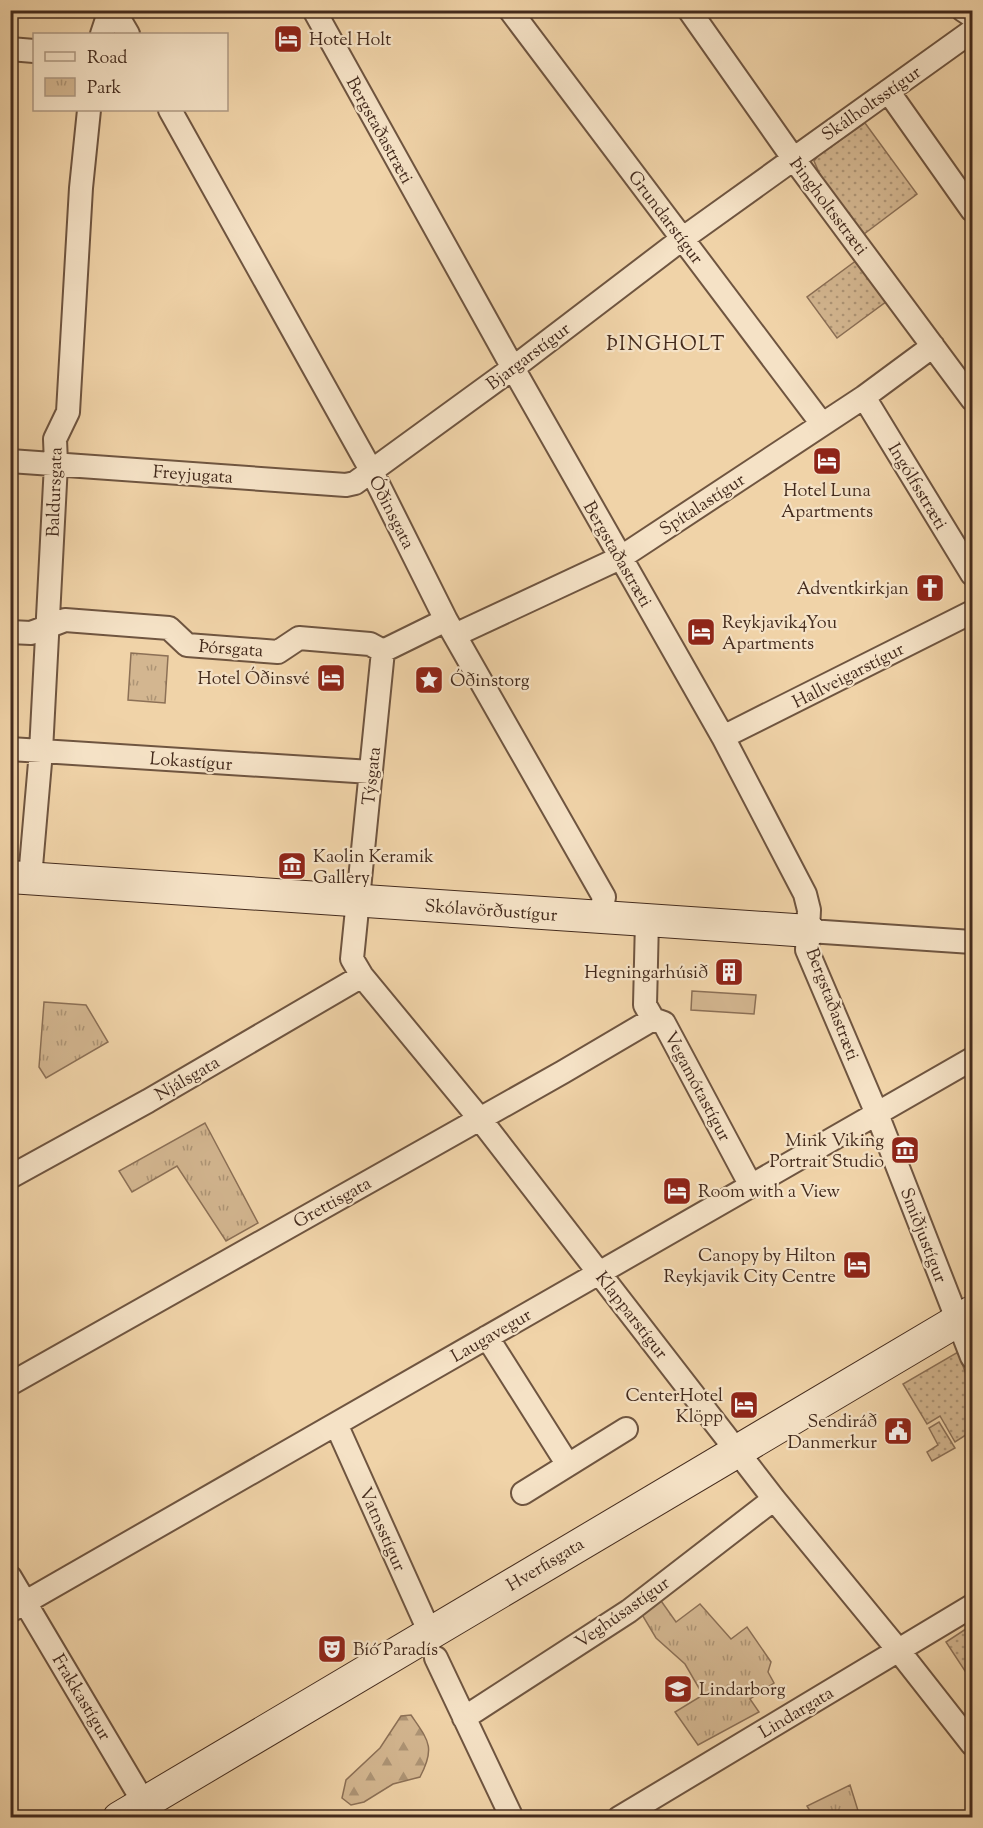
<svg xmlns="http://www.w3.org/2000/svg" width="983" height="1828" viewBox="0 0 983 1828" font-family="'Sorts Mill Goudy',serif">
<defs>
<pattern id="grass-dots" width="8" height="8" patternUnits="userSpaceOnUse" patternTransform="scale(1.5)"><rect width="8" height="8" fill="#d3b690"/><path d="M2 2h.1M6 6h.1" fill="none" stroke="#ad9475" stroke-width="1.8" stroke-linecap="round"/></pattern>
<pattern id="forest-firs" width="22" height="20" patternUnits="userSpaceOnUse" patternTransform="scale(1.5)"><rect width="22" height="20" fill="#d3b690"/><path d="M5 1l3.5 6h-7zM16 11l3.5 6h-7z" fill="#ad9475"/></pattern>
<pattern id="park-tufts" width="24" height="20" patternUnits="userSpaceOnUse" patternTransform="scale(1.5)"><rect width="24" height="20" fill="#d3b690"/><path d="M3 7l-1-3M5 7V3M7 7l1-3M15 17l-1-3M17 17v-4M19 17l1-3" fill="none" stroke="#ad9475"/></pattern>
</defs>
<rect width="100%" height="100%" fill="#f0d3a8"/>
<filter id="stains"><feTurbulence type="fractalNoise" baseFrequency=".00333" numOctaves="4"/><feColorMatrix values="0 0 0 0 .2 0 0 0 0 .09 0 0 0 0 .02 0 0 0 .5 -.17"/></filter>
<radialGradient id="worn" r=".72"><stop offset=".6" stop-color="#630" stop-opacity="0"/><stop offset="1" stop-color="#630" stop-opacity=".3"/></radialGradient>
<path fill="url(#grass-dots)" stroke="#8c7056" stroke-width="1.5" d="M865,123L917,194L864,234L821,177L814,161L818,156Z
M857,260L887,301L837,338L807,297Z
M958,1352L972,1391V1431L955,1442L940,1416L927,1424L903,1384Z
M939,1422L955,1448L932,1461L927,1452L938,1445L929,1428Z
M972,1625V1666L965,1671L946,1642Z"/>
<path fill="url(#forest-firs)" stroke="#8c7056" stroke-width="1.5" d="M411,1715C428,1740 436,1747 420,1777L393,1784L364,1802L351,1805L342,1798L346,1780L380,1748L401,1716Z"/>
<path fill="url(#park-tufts)" stroke="#8c7056" stroke-width="1.5" d="M131,653L168,656L165,703L128,700Z
M44,1002L86,1005L108,1042L46,1078L39,1067Z
M205,1123L258,1223L226,1241L177,1166L132,1192L119,1171Z
M659,1598L676,1622L700,1604L731,1639L747,1627L771,1662L768,1672L774,1683L750,1699L759,1712L698,1745L675,1712L703,1695L685,1664L656,1638L641,1613Z
M850,1785L860,1817H799L810,1811L807,1806Z"/>
<path fill="#d3b690" stroke="#8c7056" stroke-width="1.5" d="M692,991L756,995L754,1014L691,1010Z"/>
<g fill="none" stroke-linecap="round" stroke-linejoin="round">
<g stroke="#6f5540" stroke-width="26">
<path id="street" d="M114,10L128,34
M314,10L513,368L723,737L805,894L809,910L807,950L877,1114L972,1357
M510,10L822,424
M689,10L793,158L972,399
M963,10L972,16
M102,34L110,10
M10,49L34,51
M888,91L972,210
M170,110L372,472L446,620L604,897L600,917
M864,397L972,574
M10,461L346,485L355,483L513,368L682,239L972,31
M10,632L31,633L65,620L169,628L187,645L278,652L299,638L370,644L383,651
M455,635L620,558L864,397L933,346
M383,651L352,959L362,976L480,1119L774,1499L899,1651L972,1744
M383,651L446,620
M723,737L972,612
M10,749L371,772
M30,878L41,751L56,464L55,439L68,412L81,188L89,110
M647,920L645,1005L653,1019L664,1023L751,1186
M809,931L972,942
M10,1177L148,1101L362,976
M487,1337L568,1465
M10,1384L563,1072L653,1019
M336,1424L430,1633
M523,1493L626,1429
M10,1577L153,1818
M10,1611L972,1059
M436,1658L512,1818
M464,1718L629,1611L774,1499
M619,1818L972,1606"/>
</g>
<g stroke="#442b1d" stroke-width="34">
<path id="secondary" d="M10,877L809,931
M119,1818L972,1312"/>
</g>
<use href="#street" stroke="#f5e2c6" stroke-width="22"/>
<use href="#secondary" stroke="#f5e2c6" stroke-width="32"/>
</g>
<defs>
<g id="hotel-square" transform="scale(1.5)"><rect x="-9" y="-9" width="18" height="18" rx="4" fill="#8f2418" stroke="#f5e2c6"/><path d="M-6-4.5h1.5V1H6V5H4.5V3h-9V5H-6ZM-4 0a1.8 1.8 0 1 1 3.6 0ZM.5 0V-2.5h3Q6-2.5 6 0Z" fill="#fff"/></g>
<g id="church-square" transform="scale(1.5)"><rect x="-9" y="-9" width="18" height="18" rx="4" fill="#8f2418" stroke="#f5e2c6"/><path d="M-1.2-6h2.4v3.5h3.3v2.4h-3.3V6h-2.4V-.1h-3.3v-2.4h3.3Z" fill="#fff"/></g>
<g id="sight-square" transform="scale(1.5)"><rect x="-9" y="-9" width="18" height="18" rx="4" fill="#8f2418" stroke="#f5e2c6"/><path d="M0-6L1.8-2.2L6-1.7L2.9 1.2L3.7 5.4L0 3.3L-3.7 5.4L-2.9 1.2L-6-1.7L-1.8-2.2Z" fill="#fff"/></g>
<g id="museum-square" transform="scale(1.5)"><rect x="-9" y="-9" width="18" height="18" rx="4" fill="#8f2418" stroke="#f5e2c6"/><path d="M0-6L6-3V-2H-6V-3ZM-5-1h2V3h-2ZM-1-1h2V3h-2ZM3-1h2V3H3ZM-6 4H6V6H-6Z" fill="#fff"/></g>
<g id="building-square" transform="scale(1.5)"><rect x="-9" y="-9" width="18" height="18" rx="4" fill="#8f2418" stroke="#f5e2c6"/><path d="M-4-6H4V6H1V3H-1V6H-4ZM-2.5-4.3h1.7v1.8h-1.7ZM.8-4.3h1.7v1.8H.8ZM-2.5-1h1.7V.8h-1.7ZM.8-1h1.7V.8H.8Z" fill="#fff"/></g>
<g id="civic-square" transform="scale(1.5)"><rect x="-9" y="-9" width="18" height="18" rx="4" fill="#8f2418" stroke="#f5e2c6"/><path d="M-.6-6.5H3V-4.5H.6V-3L4-1V1h2V6H-6V1h2V-1L-.6-3ZM-1.2 2.5V6h2.4V2.5Z" fill="#fff"/></g>
<g id="theatre-square" transform="scale(1.5)"><rect x="-9" y="-9" width="18" height="18" rx="4" fill="#8f2418" stroke="#f5e2c6"/><path d="M-5-5.5Q0-4 5-5.5V0Q5 5 0 6Q-5 5-5 0ZM-3.3-2.5H-1v1.5H-3.3ZM1-2.5H3.3v1.5H1ZM-2.8 1Q0 5.5 2.8 1Z" fill="#fff"/></g>
<g id="school-square" transform="scale(1.5)"><rect x="-9" y="-9" width="18" height="18" rx="4" fill="#8f2418" stroke="#f5e2c6"/><path d="M0-5L7-2L0 1L-7-2ZM-4 1L0 2.5L4 1V4Q0 6-4 4Z" fill="#fff"/></g>
</defs>
<g fill-rule="evenodd">
<use href="#hotel-square" x="288" y="39"/>
<use href="#hotel-square" x="827" y="461"/>
<use href="#church-square" x="930" y="588"/>
<use href="#hotel-square" x="701" y="632"/>
<use href="#hotel-square" x="331" y="678"/>
<use href="#sight-square" x="429" y="680"/>
<use href="#museum-square" x="292" y="866"/>
<use href="#building-square" x="729" y="972"/>
<use href="#museum-square" x="905" y="1150"/>
<use href="#hotel-square" x="677" y="1191"/>
<use href="#hotel-square" x="857" y="1265"/>
<use href="#hotel-square" x="744" y="1405"/>
<use href="#civic-square" x="898" y="1431"/>
<use href="#theatre-square" x="332" y="1649"/>
<use href="#school-square" x="678" y="1689"/>
</g>
<g text-anchor="middle" stroke-width="4.5" stroke-linejoin="round" paint-order="stroke">
<g font-size="18" fill="#442b1d" stroke="#f5e2c6" text-anchor="start">
<text x="309" y="45">Hotel Holt</text>
<text x="827" y="496" text-anchor="middle">Hotel Luna<tspan x="827" dy="21">Apartments</tspan></text>
<text x="909" y="594" text-anchor="end">Adventkirkjan</text>
<text x="722" y="628">Reykjavik4You<tspan x="722" dy="21">Apartments</tspan></text>
<text x="310" y="684" text-anchor="end">Hotel Óðinsvé</text>
<text x="450" y="686">Óðinstorg</text>
<text x="313" y="862">Kaolin Keramik<tspan x="313" dy="21">Gallery</tspan></text>
<text x="708" y="978" text-anchor="end">Hegningarhúsið</text>
<text x="884" y="1146" text-anchor="end">Mink Viking<tspan x="884" dy="21">Portrait Studio</tspan></text>
<text x="698" y="1197">Room with a View</text>
<text x="836" y="1261" text-anchor="end">Canopy by Hilton<tspan x="836" dy="21">Reykjavik City Centre</tspan></text>
<text x="723" y="1401" text-anchor="end">CenterHotel<tspan x="723" dy="21">Klöpp</tspan></text>
<text x="877" y="1427" text-anchor="end">Sendiráð<tspan x="877" dy="21">Danmerkur</tspan></text>
<text x="353" y="1655">Bíó Paradís</text>
<text x="699" y="1695">Lindarborg</text>
</g>
<g font-size="18" fill="#442b1d" stroke="#f5e2c6">
<text transform="translate(871 103) rotate(-35)" y="6">Skálholtsstígur</text>
<text transform="translate(380 130) rotate(61)" y="6">Bergstaðastræti</text>
<text transform="translate(829 206) rotate(53)" y="6">Þingholtsstræti</text>
<text transform="translate(666 217) rotate(53)" y="6">Grundarstígur</text>
<text transform="translate(528 356) rotate(-37)" y="6">Bjargarstígur</text>
<text transform="translate(193 474) rotate(4)" y="6">Freyjugata</text>
<text transform="translate(918 486) rotate(59)" y="6">Ingólfsstræti</text>
<text transform="translate(54 492) rotate(-88)" y="6">Baldursgata</text>
<text transform="translate(702 504) rotate(-33)" y="6">Spítalastígur</text>
<text transform="translate(392 512) rotate(63)" y="6">Óðinsgata</text>
<text transform="translate(618 554) rotate(60)" y="6">Bergstaðastræti</text>
<text transform="translate(231 648) rotate(4)" y="6">Þórsgata</text>
<text transform="translate(848 675) rotate(-27)" y="6">Hallveigarstígur</text>
<text transform="translate(191 761) rotate(4)" y="6">Lokastígur</text>
<text transform="translate(371 776) rotate(-84)" y="6">Týsgata</text>
<text transform="translate(491 910) rotate(4)" y="6">Skólavörðustígur</text>
<text transform="translate(833 1004) rotate(69)" y="6">Bergstaðastræti</text>
<text transform="translate(187 1078) rotate(-30)" y="6">Njálsgata</text>
<text transform="translate(698 1086) rotate(62)" y="6">Vegamótastígur</text>
<text transform="translate(332 1202) rotate(-29)" y="6">Grettisgata</text>
<text transform="translate(924 1235) rotate(69)" y="6">Smiðjustígur</text>
<text transform="translate(632 1315) rotate(52)" y="6">Klapparstígur</text>
<text transform="translate(491 1335) rotate(-30)" y="6">Laugavegur</text>
<text transform="translate(383 1529) rotate(66)" y="6">Vatnsstígur</text>
<text transform="translate(545 1564) rotate(-31)" y="6">Hverfisgata</text>
<text transform="translate(622 1612) rotate(-35)" y="6">Veghúsastígur</text>
<text transform="translate(82 1697) rotate(59)" y="6">Frakkastígur</text>
<text transform="translate(796 1712) rotate(-31)" y="6">Lindargata</text>
</g>
<g font-size="20" letter-spacing="1.5" fill="#442b1d" stroke="#f5e2c6">
<text x="666" y="350">ÞINGHOLT</text>
</g>
</g>
<rect width="983" height="1828" fill="none" stroke="#f0d3a8" stroke-width="36"/>
<rect x="12" y="12" width="959" height="1804" fill="none" stroke="#442b1d" stroke-width="3"/>
<rect x="18" y="18" width="947" height="1792" fill="none" stroke="#442b1d" stroke-width="1.5"/>
<rect x="33" y="33" width="195" height="78" fill="#f5e2c6" stroke="#ae9982" stroke-width="1.5"/>
<rect x="45" y="52" width="30" height="9" fill="#f5e2c6" stroke="#ae9982" stroke-width="1.5"/>
<text x="87" y="63" font-size="18" fill="#442b1d">Road</text>
<rect x="45" y="78" width="30" height="18" fill="url(#park-tufts)" stroke="#ae9982" stroke-width="1.5"/>
<text x="87" y="93" font-size="18" fill="#442b1d">Park</text>
<rect width="100%" height="100%" filter="url(#stains)"/>
<rect width="100%" height="100%" fill="url(#worn)"/>
</svg>
